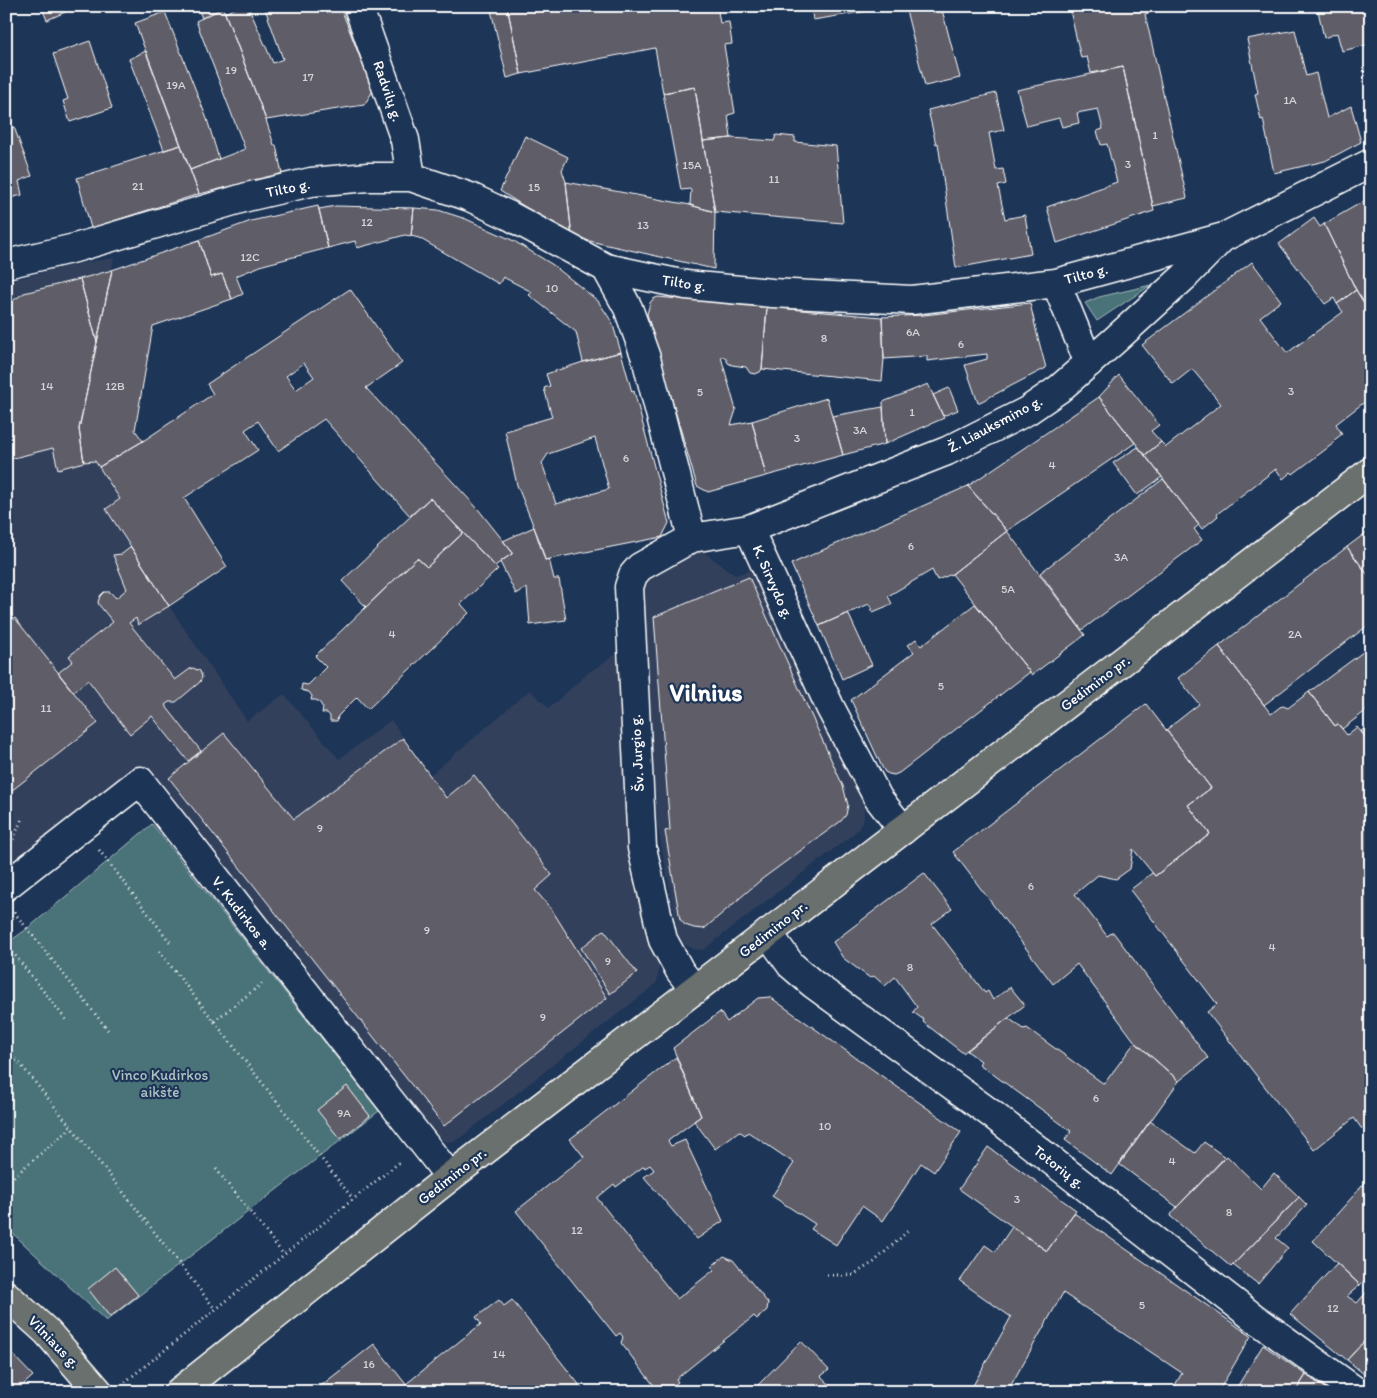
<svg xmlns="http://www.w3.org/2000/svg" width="1377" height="1398" viewBox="0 0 1377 1398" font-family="Itim,sans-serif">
<rect width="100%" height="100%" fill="#1d3557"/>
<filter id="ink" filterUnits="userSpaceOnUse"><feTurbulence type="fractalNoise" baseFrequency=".02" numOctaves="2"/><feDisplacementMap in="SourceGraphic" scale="10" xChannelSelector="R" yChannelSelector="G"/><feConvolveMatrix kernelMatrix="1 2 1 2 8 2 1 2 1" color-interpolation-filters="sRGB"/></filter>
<g filter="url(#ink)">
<path fill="#30415c" d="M114,258L79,429L84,462L95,461L120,499L106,509L169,606L247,721L284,694L339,759L391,720L430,775L530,690L549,708L589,672L615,655L623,663L636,840L659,966L657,982L651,988L460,1138L454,1141L446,1142L438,1138L432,1132L255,910L142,765L6,870V282L70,265Z
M701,550L735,575L751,570L758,576L864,805V818L859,828L852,835L703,950L693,949L684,944L679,938L657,823L642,585L648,570Z"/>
<path fill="#4a7378" stroke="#a4b9bc" d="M1151,285L1097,321L1085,303L1099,297Z
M152,824L379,1111L106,1321L6,1227V944L27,929Z"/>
<path fill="#5e5d68" stroke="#fff" fill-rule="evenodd" d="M41,6H79L47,20Z
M197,6H222L223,8L202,18Z
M240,6H248L273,63L283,59L264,6H340L373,91L364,105L266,120L225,13Z
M490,6H507L521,74L507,78Z
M507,6H717L720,23L729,22L732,44L724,45L735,113L728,115L731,138L703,141L695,87L663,93L655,48L521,74Z
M811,6H898L813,20Z
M905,6H941L960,78L925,86Z
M1069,6H1175L1145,14L1187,198L1153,206L1123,67L1091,73L1087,57L1081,58Z
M1317,6H1371V44L1342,51L1337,33L1324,38Z
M223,8L266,120L274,145H276L282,174L199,194L190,170L245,149L196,21Z
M165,12L207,119L219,159L190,170L135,23Z
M1295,30L1306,76L1316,73L1327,118L1351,106L1361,142L1325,161L1274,173L1263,119L1261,120L1255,94L1258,93L1247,39Z
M90,41L112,108L70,122L63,101L68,99L53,54Z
M146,51L181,145L164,150L129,59Z
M1123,67L1154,211L1057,243L1047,207L1117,182L1107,144L1101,145L1097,131L1103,129L1098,109L1077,113L1079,123L1062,127L1059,118L1027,126L1017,90Z
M695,87L703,141L715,212L690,205L691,189L681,190L663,93Z
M996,93L1004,130L989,133L996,170L1003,169L1006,184L998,186L1005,219L1025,215L1031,254L956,268L938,143L936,144L928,110Z
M14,127L32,176L19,181L22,195L6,199V129Z
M776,135L795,137V142L836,146L843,223L715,212L703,141L731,138L774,141Z
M525,136L568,157L562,170L566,182L572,237L500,191Z
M181,145L199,194L91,228L77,178Z
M566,182L690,205L715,212L714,269L572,237Z
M1371,197V302L1365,305L1356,290L1324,224Z
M318,206L328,248L263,265L236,276L243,294L232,299L222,274L211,277L199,240L251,221Z
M336,206L414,208L411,236L405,235L357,248L355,241L328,248L319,209Z
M414,208L438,210L466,219L514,241L553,265L598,301L612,322L621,352L583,362L576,332L529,295L532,292L503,277L499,284L419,238L411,236Z
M1314,218L1320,227L1324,224L1356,290L1337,304L1334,298L1325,304L1279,244Z
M199,240L211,277L222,274L232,299L153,326L135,430L143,441L99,467L95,461L84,462L79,429L112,270Z
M1252,262L1281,301L1260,317L1287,353L1343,312L1337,304L1356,290L1371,313V397L1336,424L1342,434L1333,441L1334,443L1293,474L1291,472L1283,479L1276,469L1217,514L1218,516L1202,529L1145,455L1161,442L1166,447L1221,404L1192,369L1173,384L1142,345Z
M112,270L97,342L80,279Z
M80,279L97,342L79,429L84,462L58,469L53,448L6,460V303L11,302L24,293Z
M350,289L402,363L366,388L478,509L513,553L495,566L430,498L410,516L324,419L278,451L258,421L245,430L258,450L184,498L227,567L169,606L106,509L120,499L99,467L143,441L213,394L207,384ZM304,363L314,377L296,390L286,376Z
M658,297L767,307L762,369L760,372L755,374L750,373L746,367L732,365L728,363L725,357H721L736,410L731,425L752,421L766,476L708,492L697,486L647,314L650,303L653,299Z
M1030,303L1037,334L1046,368L978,403L965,365L987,359V354L927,361V356L884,359L882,317L924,315Z
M767,307L882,317L884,359L882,381L762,369Z
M621,352L632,392L634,391L669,523L662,537L545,560L540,542L517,485L505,431L552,417L544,388L550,386L546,374L583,362ZM595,438L609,489L556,504L542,463L548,454Z
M1119,375L1159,425L1151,431L1161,442L1145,455L1099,397Z
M928,384L944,418L885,444L883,402Z
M949,388L958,410L943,416L933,395Z
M1099,397L1135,443L1007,531L968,486Z
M827,398L843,455L766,476L752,421Z
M883,407L885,444L843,455L832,416Z
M1138,447L1162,477L1137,495L1113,463Z
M1163,479L1199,525L1194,529L1202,540L1082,630L1040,573Z
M968,486L1007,531L952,574L937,580L932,570L888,596L892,604L873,612L869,604L819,626L791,564Z
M430,498L463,533L427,567L417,558L366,607L342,581Z
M534,527L545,560L549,559L554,579H559L566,620L530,625L527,588L516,594L500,562L513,553L503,541Z
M1371,529V579L1347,547Z
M1007,531L1085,635L1032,675L952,574Z
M463,533L498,569L461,604L469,613L368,709L357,697L338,716L337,721H330V716L327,713H322L323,708L320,703L316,700H311L312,696L309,692L301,690L302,684L308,685L326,667L315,656L417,558L427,567Z
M131,547L169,606L138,625L136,618L129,623L175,680L190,669L193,668L200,671L202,677L200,682L176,702H169L165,705L201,751L188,761L152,716L130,734L88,680L73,692L58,673L73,661L69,656L113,622L99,605L98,602L100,596L104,592H110L116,598L127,589L113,555L122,554Z
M1347,547L1371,579V623L1264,705L1219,646Z
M749,577L843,786L848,805L846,815L841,821L762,879L704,929L694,928L685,925L680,919L665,831L670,830L654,617Z
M975,604L1030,672L899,773L894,775L889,774L885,772L882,767L851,700L914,652L908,645L916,639L921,646Z
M848,613L872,665L842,679L819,626Z
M15,618L98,723L6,795V625Z
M1219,646L1271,714L1280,707L1283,706L1288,708L1309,692L1335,726L1338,724L1347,735L1357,727L1371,744V1122L1362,1129L1354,1118L1314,1150L1207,1012L1217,1004L1130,890L1152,873L1155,876L1210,834L1188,805L1211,788L1166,730L1199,704L1178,678Z
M1371,646V707L1342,729L1338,724L1335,726L1309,692Z
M1146,704L1211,788L1188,805L1210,834L1155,876L1133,849L1130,869L1116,879L1098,875L1075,894L1107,936L1113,932L1208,1058L1179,1081L1135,1042L1077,964L1053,984L953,852Z
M1371,724V744L1361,731Z
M224,733L294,819L403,738L446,798L474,775L552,875L535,890L552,910L607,998L444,1126L169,778Z
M924,873L952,909L932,924L985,993L988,991L993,1000L1010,987L1025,1005L963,1053L923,1022L924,1020L913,1012L917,1007L895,977L885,986L874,976L870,978L843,958L833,942Z
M604,930L637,973L610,994L581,948Z
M770,997L961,1132L934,1172L921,1163L883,1221L862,1206L836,1245L811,1229L815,1224L772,1196L794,1163L748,1132L745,1135L739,1131L715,1149L694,1121L701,1116L673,1048L720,1012L727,1022L758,998Z
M1008,1018L1024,1029L1027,1028L1104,1084L1135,1042L1179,1081L1112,1175L1065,1140L1071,1131L979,1064L981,1061L967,1051Z
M676,1057L701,1116L668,1141L671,1146L685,1140L723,1221L697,1239L644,1177L654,1170L650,1165L645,1168L644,1166L616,1187L614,1184L597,1198L677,1299L715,1269L712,1266L724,1256L733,1260L768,1303L767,1310L757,1319L754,1316L676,1379L678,1382L665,1392H659L621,1343L623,1337L620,1333L616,1336L516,1211L584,1157L570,1139Z
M347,1086L370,1116L340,1139L317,1110Z
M1150,1121L1195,1153L1204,1142L1225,1157L1177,1207L1119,1164Z
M988,1147L1076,1210L1047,1251L959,1189Z
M1227,1156L1261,1189L1274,1173L1299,1197L1231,1267L1170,1216L1177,1207Z
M1371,1176V1273L1360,1285L1313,1241Z
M1299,1197L1307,1205L1276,1238L1288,1248L1258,1284L1233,1265Z
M1074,1213L1251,1336L1218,1392H1171L1182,1373L1063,1293L1007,1392L970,1391L1011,1317L960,1281L985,1245L995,1252L1012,1227L1047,1251Z
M1337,1263L1360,1285L1347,1296L1357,1303L1371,1287V1334L1347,1360L1290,1314Z
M115,1267L138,1295L110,1317L88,1289Z
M499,1300L504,1306L512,1300L585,1392H412L406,1384L481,1324L476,1317Z
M1371,1334V1380L1347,1360Z
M801,1341L829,1370L821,1376L836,1392H755L760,1387L758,1385Z
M374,1344L412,1392H313Z
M1263,1345L1306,1375L1295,1392H1234Z
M11,1353L33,1376L15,1392H6V1354L8,1356Z
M1306,1375L1330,1392H1295Z"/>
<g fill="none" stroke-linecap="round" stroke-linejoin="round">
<g stroke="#fff" stroke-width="31">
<path id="minor" d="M358,6L405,140L411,177
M6,264L75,248L247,197L311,182L368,177H411L470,197L510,216L606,268L686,285L772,293L912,300L1056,283L1224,237L1371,163
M606,268L628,308L646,358L692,538L749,529L947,451L1027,411L1059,389L1115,340L1184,277L1222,238
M1056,283L1089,363
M749,529L830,707L878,798L903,830
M692,538L640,567L633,575L629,587L642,848L663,940L680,971L695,990
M6,886L140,781L450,1177
M768,933L791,965L813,984L993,1115L1253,1317L1357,1392"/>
</g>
<g stroke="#fff" stroke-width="31">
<path id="major" d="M6,1295L47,1332L99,1392
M179,1392L450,1177L1371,471"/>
</g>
<path stroke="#fff" stroke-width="3" stroke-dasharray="1 4" stroke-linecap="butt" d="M11,844L22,819
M99,850L170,942
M14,912L108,1030
M6,944L67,1021
M159,951L353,1199
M214,1021L263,983
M6,1061L17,1060L93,1154L215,1309
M216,1169L284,1255
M6,1183L71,1128
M827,1275H853L874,1262L909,1230
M125,1382L401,1161"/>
<use href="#minor" stroke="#1d3557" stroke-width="28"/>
<use href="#major" stroke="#6a706d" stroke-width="28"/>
</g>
</g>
<g text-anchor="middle" stroke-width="4.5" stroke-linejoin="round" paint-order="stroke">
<g font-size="12" fill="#d7d6d9">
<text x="231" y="74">19</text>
<text x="308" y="81">17</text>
<text x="176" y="89">19A</text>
<text x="1290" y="104">1A</text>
<text x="1155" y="139">1</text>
<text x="1128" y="168">3</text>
<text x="692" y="169">15A</text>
<text x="774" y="183">11</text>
<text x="138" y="190">21</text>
<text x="534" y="191">15</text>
<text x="367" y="226">12</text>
<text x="643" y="229">13</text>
<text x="250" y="261">12C</text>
<text x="552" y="292">10</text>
<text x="913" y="336">6A</text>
<text x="824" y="342">8</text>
<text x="961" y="348">6</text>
<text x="47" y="390">14</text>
<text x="115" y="390">12B</text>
<text x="1291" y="395">3</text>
<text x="700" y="396">5</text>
<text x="912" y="416">1</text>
<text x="860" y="434">3A</text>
<text x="797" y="442">3</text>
<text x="626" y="462">6</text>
<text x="1052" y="469">4</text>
<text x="911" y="550">6</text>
<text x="1121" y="561">3A</text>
<text x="1008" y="593">5A</text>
<text x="392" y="638">4</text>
<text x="1295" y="638">2A</text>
<text x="941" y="690">5</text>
<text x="46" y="712">11</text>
<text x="320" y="832">9</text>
<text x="1031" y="890">6</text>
<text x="427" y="934">9</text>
<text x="1272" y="951">4</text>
<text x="608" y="965">9</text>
<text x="910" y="971">8</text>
<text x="543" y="1021">9</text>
<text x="1096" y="1102">6</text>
<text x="344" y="1117">9A</text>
<text x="825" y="1130">10</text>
<text x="1172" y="1165">4</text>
<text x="1017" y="1203">3</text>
<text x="1229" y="1216">8</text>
<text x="577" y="1234">12</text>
<text x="1142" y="1309">5</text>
<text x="1333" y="1312">12</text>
<text x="499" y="1358">14</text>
<text x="369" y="1368">16</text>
</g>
<g font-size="15" fill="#fff" stroke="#1d3557">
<text transform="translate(388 91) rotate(71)" y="5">Radvilų g.</text>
<text transform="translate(288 188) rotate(-12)" y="5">Tilto g.</text>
<text transform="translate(1086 274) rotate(-15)" y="5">Tilto g.</text>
<text transform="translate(684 283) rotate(9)" y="5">Tilto g.</text>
<text transform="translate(995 424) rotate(-28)" y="5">Ž. Liauksmino g.</text>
<text transform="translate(773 582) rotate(66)" y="5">K. Sirvydo g.</text>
<text transform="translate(1095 683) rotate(-37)" y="5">Gedimino pr.</text>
<text transform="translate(637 753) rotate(-93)" y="5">Šv. Jurgio g.</text>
<text transform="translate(242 913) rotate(52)" y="5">V. Kudirkos a.</text>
<text transform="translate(773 929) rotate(-38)" y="5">Gedimino pr.</text>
<text transform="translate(1059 1167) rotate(38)" y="5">Totorių g.</text>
<text transform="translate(452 1176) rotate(-38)" y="5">Gedimino pr.</text>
<text transform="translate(54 1342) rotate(46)" y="5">Vilniaus g.</text>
</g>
<g font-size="15" fill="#aec0c2" stroke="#1d3557">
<text x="160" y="1080">Vinco Kudirkos<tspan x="160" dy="17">aikštė</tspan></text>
</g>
<g font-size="25" font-weight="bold" fill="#fff" stroke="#1d3557">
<text x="706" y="701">Vilnius</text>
</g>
</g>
<rect width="1377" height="1398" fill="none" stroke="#1d3557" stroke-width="25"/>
<rect x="12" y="12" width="1352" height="1373" fill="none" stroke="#fff" stroke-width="2" filter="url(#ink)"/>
</svg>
